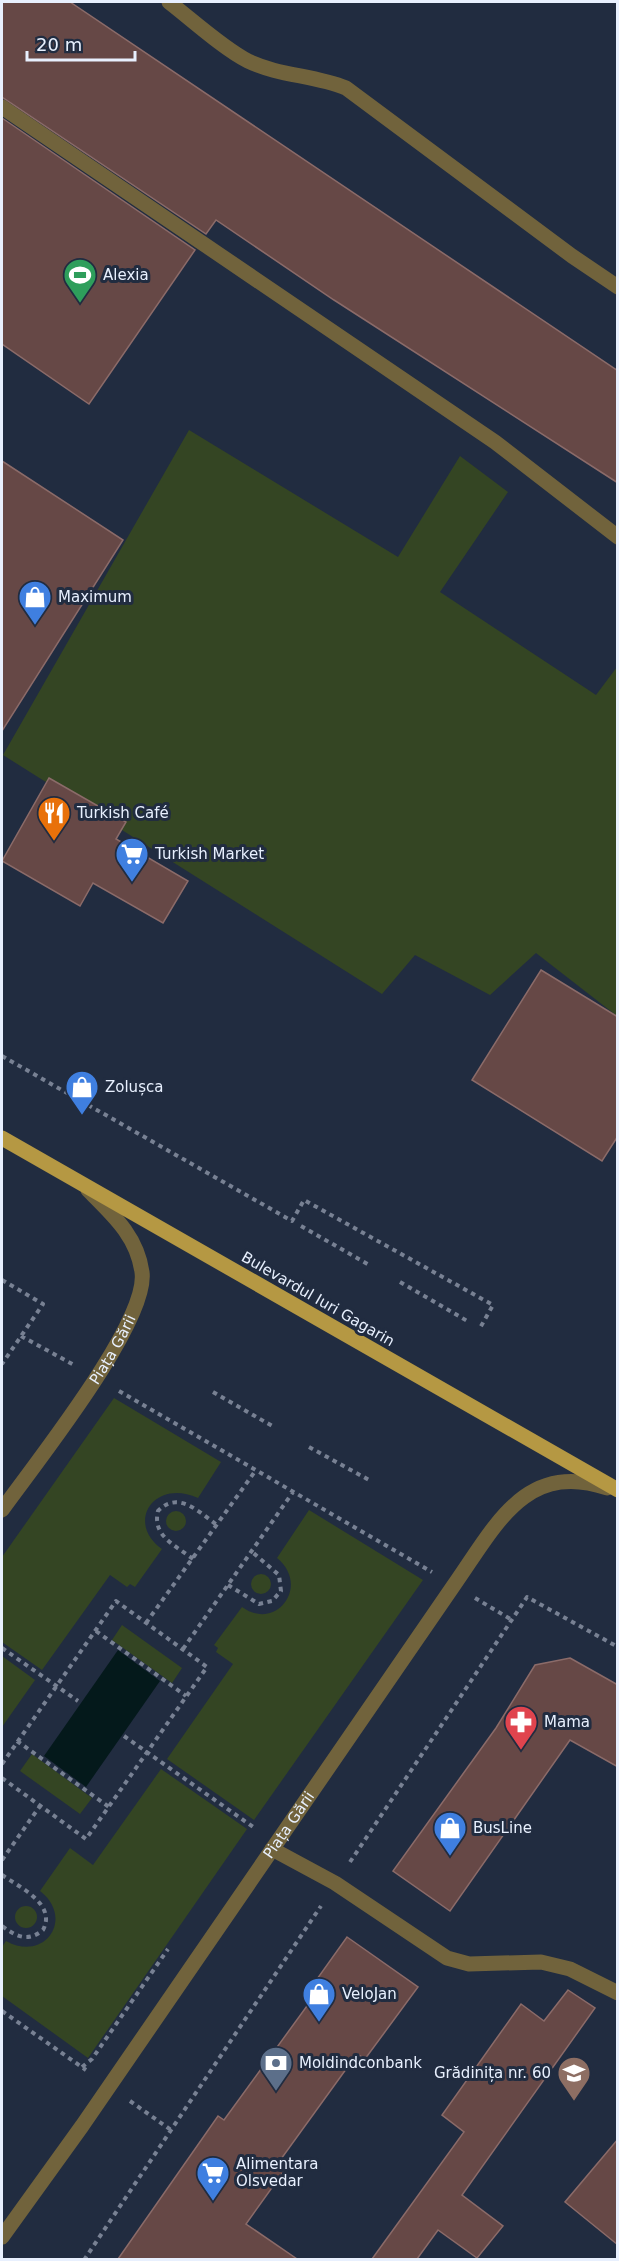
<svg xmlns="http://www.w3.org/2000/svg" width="619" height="2261" viewBox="0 0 619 2261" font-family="'DejaVu Sans',sans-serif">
<rect width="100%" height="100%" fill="#212c40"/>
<path fill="#344523" d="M189,430L398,557L460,456L508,492L440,592L596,695L617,667V1016L536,953L490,995L415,955L382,994L3,755Z
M114,1398L221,1462L198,1498C154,1478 125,1523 162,1549L135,1587L130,1584L127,1587L110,1575L42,1670L2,1642V1557Z
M309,1510L423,1580L254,1820L167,1759L233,1664L216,1652L218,1648L214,1645L242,1607C276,1632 311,1586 277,1558Z
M166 1521a10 10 0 1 1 20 0a10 10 0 1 1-20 0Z
M251 1584a10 10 0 1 1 20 0a10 10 0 1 1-20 0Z
M122,1625L182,1668L172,1683L112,1640Z
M2,1656L35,1680L2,1727Z
M32,1754L92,1798L80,1814L20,1771Z
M161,1769L247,1829L88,2058L2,1996V1947L6,1941C45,1963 75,1918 40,1891L70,1848L93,1865Z
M15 1917a11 11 0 1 1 22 0a11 11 0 1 1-22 0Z"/>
<path fill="#04191b" d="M118,1650L160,1681L86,1787L44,1756Z"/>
<path fill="#664846" stroke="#8b6b69" stroke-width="1.5" d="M2,2H70L618,371V483L334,300L216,220L206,234L2,97Z
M2,118L195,250L89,404L2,344Z
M2,461L123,540L2,731Z
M49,778L126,822L116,839L188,881L163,923L93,883L80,906L2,861Z
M541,970L618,1017V1136L602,1161L472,1080Z
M570,1658L618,1685V1767L570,1740L450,1911L393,1871L496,1728L535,1665Z
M347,1937L418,1987L365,2059L357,2054L281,2159L289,2164L246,2224L297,2259H118L218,2116L224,2120L323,1984L317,1979Z
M568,1990L595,2008L462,2195L503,2226L477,2258L438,2230L417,2259H372L464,2132L442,2115L521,2004L544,2021Z
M618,2139V2245L565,2202Z"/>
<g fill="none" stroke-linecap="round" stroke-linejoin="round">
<path stroke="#788193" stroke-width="4" stroke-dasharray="4.5 4.5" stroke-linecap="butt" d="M2,1056L292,1221L304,1200L493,1305L480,1328
M301,1226L371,1266
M2,1280L43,1304L2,1364
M400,1282L469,1322
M21,1336L74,1365
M119,1391L432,1572
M213,1392L274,1427
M309,1447L369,1480
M193,1559C175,1545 152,1536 158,1511C178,1490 199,1512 217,1525
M228,1585L259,1604L272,1601L281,1591L279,1575L251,1551
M475,1598L512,1620
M146,1623L256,1470
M96,1631L186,1696
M2,1648L78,1701
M183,1649L293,1492
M124,1736L256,1829
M17,1741L109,1807
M2,1764L116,1601L207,1667L86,1839L2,1778
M2,1860L40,1806
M350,1862L527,1597L618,1647
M2,1875C19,1887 57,1904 43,1930C27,1943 16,1936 2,1926
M2,2011L86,2070
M82,2067L92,2059L168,1949
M130,2101L171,2130
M84,2260L321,1906"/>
<g stroke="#71633c" stroke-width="15">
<path d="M169,2C191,19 224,49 248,61C279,76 314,75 346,88L572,256L618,287"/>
<path d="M2,107L495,442L618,537"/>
<path id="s1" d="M2,1510C34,1465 149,1322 142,1272C137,1236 113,1215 88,1190"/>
<path d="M272,1849L335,1883L447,1958L469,1964L541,1962L570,1969L618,1993"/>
<path id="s2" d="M2,2237L82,2126L454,1585C495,1527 525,1460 607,1488"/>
</g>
<path stroke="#b59843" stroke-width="15" d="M2,1138L618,1490"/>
</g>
<defs>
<g id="stadium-pin" transform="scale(1.725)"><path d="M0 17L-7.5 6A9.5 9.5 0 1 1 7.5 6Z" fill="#2e9e5b" stroke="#212c40"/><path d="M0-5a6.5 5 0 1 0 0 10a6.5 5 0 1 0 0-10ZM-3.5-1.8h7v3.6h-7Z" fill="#fff"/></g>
<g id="shop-pin" transform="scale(1.725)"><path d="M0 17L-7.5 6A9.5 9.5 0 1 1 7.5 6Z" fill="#3f7fe0" stroke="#212c40"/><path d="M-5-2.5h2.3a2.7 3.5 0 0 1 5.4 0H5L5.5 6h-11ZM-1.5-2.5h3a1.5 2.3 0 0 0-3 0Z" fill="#fff"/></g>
<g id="restaurant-pin" transform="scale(1.725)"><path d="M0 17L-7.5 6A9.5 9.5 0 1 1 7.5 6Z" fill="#e8710a" stroke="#212c40"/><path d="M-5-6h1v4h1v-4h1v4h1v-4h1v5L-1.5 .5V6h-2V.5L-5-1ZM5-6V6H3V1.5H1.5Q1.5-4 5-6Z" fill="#fff"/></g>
<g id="supermarket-pin" transform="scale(1.725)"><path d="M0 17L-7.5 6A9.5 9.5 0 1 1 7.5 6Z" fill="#3f7fe0" stroke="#212c40"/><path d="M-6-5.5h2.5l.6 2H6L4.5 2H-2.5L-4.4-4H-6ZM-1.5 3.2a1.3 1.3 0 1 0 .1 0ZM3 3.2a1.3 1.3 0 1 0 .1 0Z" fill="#fff"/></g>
<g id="pharmacy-pin" transform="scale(1.725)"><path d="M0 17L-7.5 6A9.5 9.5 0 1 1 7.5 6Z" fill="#e0444e" stroke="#212c40"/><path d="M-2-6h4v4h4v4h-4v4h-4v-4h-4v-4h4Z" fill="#fff"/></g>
<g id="bank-pin" transform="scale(1.725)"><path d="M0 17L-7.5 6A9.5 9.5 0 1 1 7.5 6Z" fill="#5c6f8a" stroke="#212c40"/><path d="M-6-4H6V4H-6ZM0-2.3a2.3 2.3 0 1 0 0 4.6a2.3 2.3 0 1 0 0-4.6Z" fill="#fff"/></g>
<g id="school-pin" transform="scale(1.725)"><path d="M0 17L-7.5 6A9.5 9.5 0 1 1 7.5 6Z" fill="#8d6e63" stroke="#212c40"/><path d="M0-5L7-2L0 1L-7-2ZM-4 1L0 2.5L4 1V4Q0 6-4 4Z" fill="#fff"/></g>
</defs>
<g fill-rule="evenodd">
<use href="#stadium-pin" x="80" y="275"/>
<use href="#shop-pin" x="35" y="597"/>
<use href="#restaurant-pin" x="54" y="813"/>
<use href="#supermarket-pin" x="132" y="854"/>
<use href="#shop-pin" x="82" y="1087"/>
<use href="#pharmacy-pin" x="521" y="1722"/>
<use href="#shop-pin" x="450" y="1828"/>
<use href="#shop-pin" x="319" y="1994"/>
<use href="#bank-pin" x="276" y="2063"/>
<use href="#school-pin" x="574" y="2073"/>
<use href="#supermarket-pin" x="213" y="2173"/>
</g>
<g text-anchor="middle" stroke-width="6" stroke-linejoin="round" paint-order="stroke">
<g font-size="15" fill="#e8f0fe" stroke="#212c40" text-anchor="start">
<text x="103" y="280">Alexia</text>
<text x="58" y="602">Maximum</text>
<text x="77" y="818">Turkish Café</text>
<text x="155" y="859">Turkish Market</text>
<text x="105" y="1092">Zolușca</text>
<text x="544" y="1727">Mama</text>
<text x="473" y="1833">BusLine</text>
<text x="342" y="1999">VeloJan</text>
<text x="299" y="2068">Moldindconbank</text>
<text x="551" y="2078" text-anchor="end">Grădinița nr. 60</text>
<text x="236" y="2169">Alimentara<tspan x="236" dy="17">Olsvedar</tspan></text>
</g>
<g font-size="15" fill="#e8f0fe" stroke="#212c40">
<text transform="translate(318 1299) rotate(30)" y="5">Bulevardul Iuri Gagarin</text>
<text dy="5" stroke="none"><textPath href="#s1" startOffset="195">Piața Gării</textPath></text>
<text dy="5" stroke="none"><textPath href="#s2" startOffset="502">Piața Gării</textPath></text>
</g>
</g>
<rect width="619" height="2261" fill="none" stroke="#e8f0fe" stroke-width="6"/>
<path d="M27 51v9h108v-9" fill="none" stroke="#e8f0fe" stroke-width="3"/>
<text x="36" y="51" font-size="18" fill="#e8f0fe" stroke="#212c40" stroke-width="4.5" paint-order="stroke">20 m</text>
</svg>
